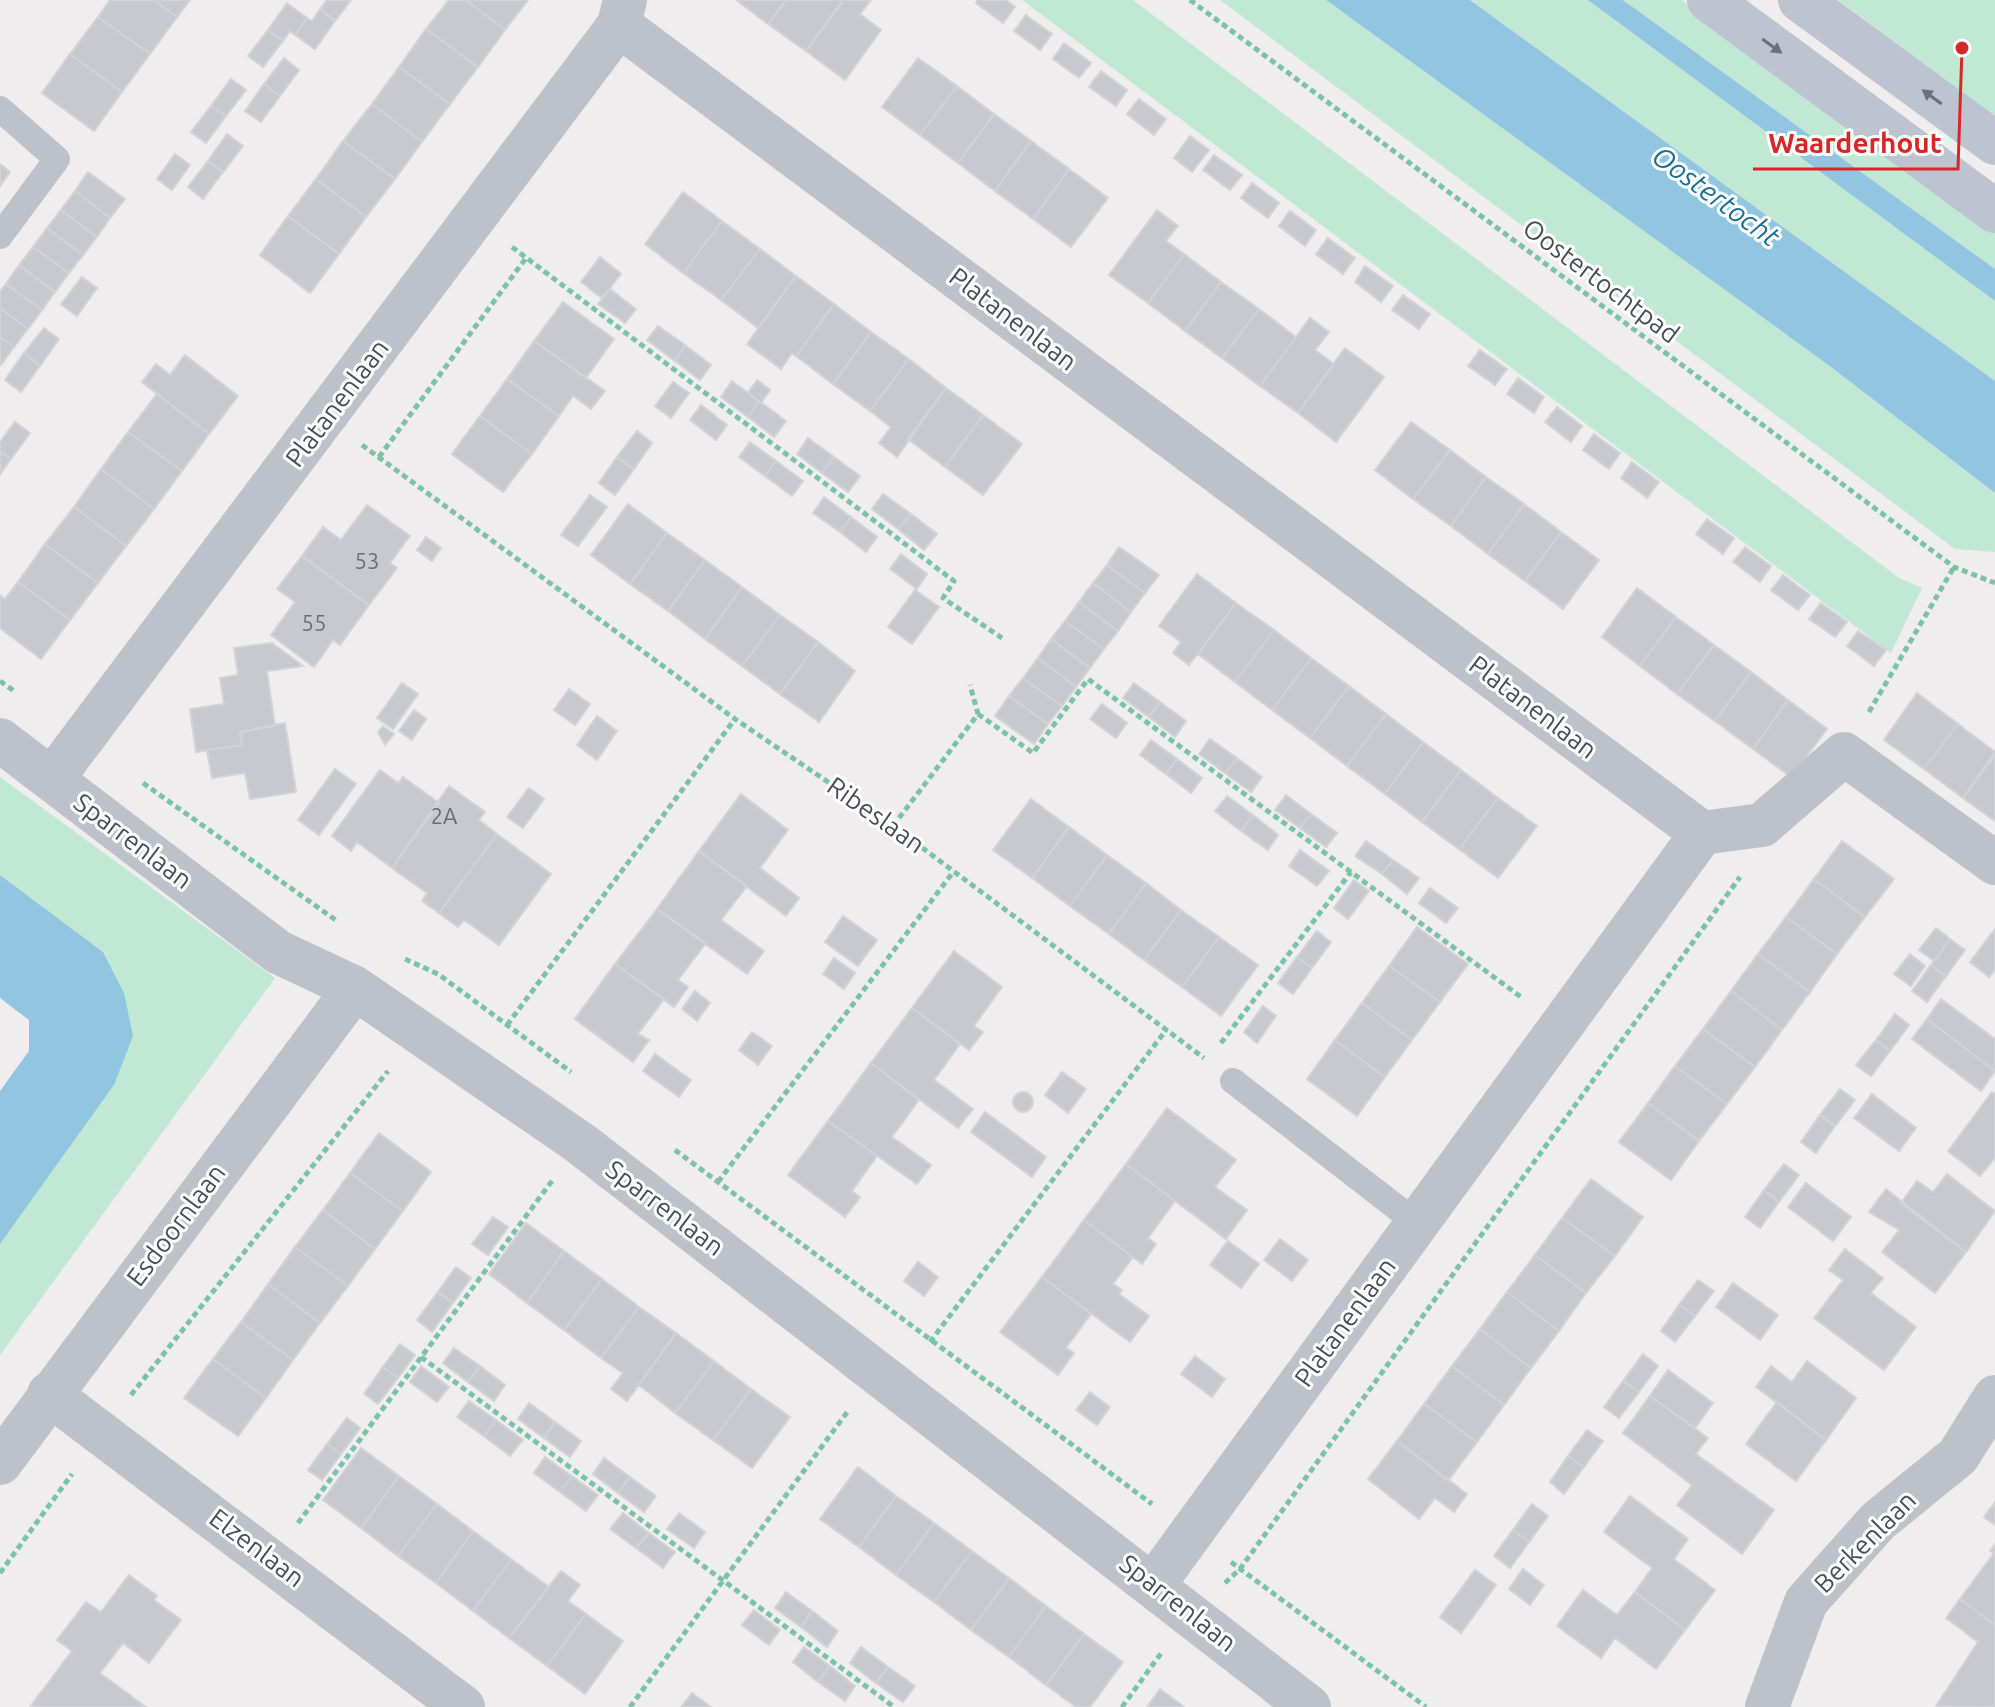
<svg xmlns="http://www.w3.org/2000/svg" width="1995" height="1707" viewBox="0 0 1995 1707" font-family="Ubuntu,sans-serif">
<rect width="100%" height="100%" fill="#efeded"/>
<path fill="#c0e8d5" d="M1022,0H1133L1899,578L1922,588L1891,653Z
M1220,0H1326L1827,364L1995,493V552L1955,549Z
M1470,0H1588L1995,301V381Z
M1623,0H1682L1995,233V269Z
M1838,0H1995V116Z
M0,777L275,978L0,1355V1244L114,1085L103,952L0,875Z"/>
<path fill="#92c6e0" d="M1326,0H1470L1995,381V493L1827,364Z
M1588,0H1623L1995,269V301Z
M0,875L103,952L124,993L133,1036L114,1085L0,1244V1091L29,1051V1020L0,998Z"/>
<path fill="#c8c9cf" stroke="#d2d3d8" stroke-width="2" d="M110,0H154L177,17L150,54L98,17Z
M154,0H190L177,17Z
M327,0H351L335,21L320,9Z
M449,0H466L505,30L478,67L426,29Z
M466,0H528L505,30Z
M736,0H786L768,24Z
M786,0H840L842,2L806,51L768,24Z
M843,0H871L860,14L881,30L845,80L806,51Z
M978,0H1006L1015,7L1003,23L976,3Z
M287,3L307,18L295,35L290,31L283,41L268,30Z
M320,9L335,21L315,49L295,35L307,18L312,21Z
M1026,15L1052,34L1040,50L1014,31Z
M98,17L150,54L122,92L70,54Z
M426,29L478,67L450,104L399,67Z
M268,30L283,41L263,67L248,56Z
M1064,43L1091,63L1079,78L1053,59Z
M70,54L122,92L94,131L42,93Z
M284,58L299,70L280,96L264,84Z
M918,58L957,86L920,135L882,107Z
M399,67L450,104L422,142L372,104Z
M1101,71L1127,90L1116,106L1089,87Z
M231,79L246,90L226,116L211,106Z
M264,84L280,96L261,122L245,111Z
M957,86L994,114L958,163L920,135Z
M1139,99L1166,119L1154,135L1127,114Z
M372,104L422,142L395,179L343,141Z
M211,106L226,116L206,143L191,132Z
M994,114L1031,141L995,191L958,163Z
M227,134L243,146L223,172L208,161Z
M1190,136L1209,150L1192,172L1174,158Z
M343,141L395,179L366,217L316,179Z
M1031,141L1069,169L1033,219L995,191Z
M175,154L190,165L172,190L157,179Z
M1214,155L1242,175L1230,190L1203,170Z
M208,161L223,172L203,199L188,187Z
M0,164L10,172L0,186Z
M1069,169L1108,198L1071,247L1033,219Z
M88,172L125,199L110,218L75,191Z
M316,179L366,217L339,254L288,216Z
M1252,183L1279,203L1268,218L1241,198Z
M75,191L110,218L97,237L61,210Z
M683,192L722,221L683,273L645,244Z
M61,210L97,237L83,255L47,228Z
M1157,210L1178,226L1166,241L1184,254L1148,303L1109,275Z
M1290,211L1316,230L1305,246L1279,226Z
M288,216L339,254L310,293L260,255Z
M722,221L760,249L721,300L683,273Z
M47,228L83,255L69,273L33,247Z
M1328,238L1355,258L1343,274L1316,254Z
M33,247L69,273L55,292L19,265Z
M760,249L796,276L758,328L721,300Z
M1184,254L1221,282L1185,331L1148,303Z
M600,257L621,274L602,298L581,282Z
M19,265L55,292L42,310L6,284Z
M1365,266L1393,286L1381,302L1355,282Z
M796,276L834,304L796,356L792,353L781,369L747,344Z
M82,277L97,288L77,316L61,304Z
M1221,282L1259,309L1222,358L1185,331Z
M6,284L42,310L28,329L0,308V291Z
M610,289L636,309L625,323L598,304Z
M1403,295L1430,314L1419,329L1392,310Z
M563,302L614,339L586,378L534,341Z
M834,304L871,332L833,384L796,356Z
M0,308L28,329L14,347L0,337Z
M1259,309L1296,337L1260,386L1222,358Z
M1310,318L1329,332L1315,350L1334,364L1298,413L1260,386Z
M658,326L685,345L675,361L647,340Z
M44,328L59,339L40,366L24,353Z
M871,332L909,359L870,411L833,384Z
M0,337L14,347L1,365H0Z
M534,341L605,391L591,409L573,396L559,416L507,379Z
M685,345L711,365L700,380L675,361Z
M1345,348L1384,377L1336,442L1298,413Z
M1480,350L1507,369L1495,385L1468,366Z
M24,353L40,366L21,392L5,380Z
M185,355L238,396L209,434L142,382L156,364L170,375Z
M909,359L946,388L897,457L879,443L891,427L870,411Z
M1518,378L1544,397L1534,413L1507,394Z
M507,379L559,416L532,454L480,416Z
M757,380L770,390L761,403L748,393Z
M732,381L759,401L748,417L721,397Z
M673,382L689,393L671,418L655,406Z
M946,388L983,415L945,467L908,439Z
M157,394L209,434L182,471L128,432Z
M759,401L786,421L774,437L748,417Z
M701,405L727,425L716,440L690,420Z
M1557,407L1582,426L1571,442L1545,422Z
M983,415L1022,444L983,495L945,467Z
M480,416L532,454L503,492L452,454Z
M15,422L30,433L11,459L0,451V442Z
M1411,422L1450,450L1413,499L1375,470Z
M637,431L652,443L634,469L617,457Z
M128,432L182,471L154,509L101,469Z
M1594,434L1620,453L1609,469L1583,450Z
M808,438L834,457L822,473L797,454Z
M750,442L776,461L765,476L739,457Z
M1450,450L1486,477L1451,526L1413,499Z
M0,451L11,459L0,474Z
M617,457L634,469L615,495L599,483Z
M834,457L860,476L848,492L822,473Z
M776,461L803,481L792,496L765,476Z
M1632,462L1659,482L1647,498L1621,478Z
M101,469L154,509L126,546L74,507Z
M1486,477L1524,504L1488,554L1451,526Z
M883,494L911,514L898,529L872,509Z
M590,495L607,507L578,546L561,535Z
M824,497L851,517L840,532L813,513Z
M628,504L667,533L630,584L591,555Z
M1524,504L1561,532L1525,581L1488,554Z
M367,505L410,536L390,563L397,568L369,605L302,556L323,527L341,540Z
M74,507L126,546L98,583L45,544Z
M911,514L937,534L924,550L898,529Z
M851,517L877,537L866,552L840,532Z
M1707,519L1734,538L1723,554L1696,534Z
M1561,532L1599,560L1563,609L1525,581Z
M667,533L705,560L668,611L630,584Z
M426,537L441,548L432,561L417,550Z
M45,544L98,583L70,620L18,582Z
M1119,547L1159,575L1145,593L1107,565Z
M1745,547L1771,566L1760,582L1733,562Z
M901,554L927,574L917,589L890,569Z
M302,556L369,605L340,645L333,640L314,667L271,635L295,602L277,589Z
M705,560L742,587L705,639L668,611Z
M1107,565L1145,593L1131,612L1093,583Z
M1197,574L1236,603L1189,665L1173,653L1181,642L1159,626Z
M1783,575L1810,595L1798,610L1771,590Z
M18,582L70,620L41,659L0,628V595L5,599Z
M1093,583L1131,612L1118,631L1079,602Z
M742,587L780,615L742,666L705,639Z
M1637,588L1676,617L1640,666L1602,637Z
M915,590L939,607L912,644L888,627Z
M1079,602L1118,631L1104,649L1065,621Z
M1236,603L1274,630L1235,682L1198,654Z
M1821,603L1847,622L1835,637L1809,619Z
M780,615L818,642L780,694L742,666Z
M1676,617L1714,645L1677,694L1640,666Z
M1065,621L1104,649L1090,668L1051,639Z
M1274,630L1311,658L1272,710L1235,682Z
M1858,631L1886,650L1874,666L1847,646Z
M1051,639L1090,668L1076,687L1038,658Z
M818,642L855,671L819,722L780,694Z
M272,643L303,666L267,671L275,726L240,732L242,745L196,752L190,709L224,704L220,678L238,675L234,648Z
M1714,645L1751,672L1715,721L1677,694Z
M1038,658L1076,687L1062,706L1023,678Z
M1311,658L1349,686L1310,738L1272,710Z
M1751,672L1788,700L1753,749L1715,721Z
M1023,678L1062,706L1048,724L1009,696Z
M402,683L418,694L393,729L377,718Z
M1134,683L1160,702L1149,717L1123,698Z
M1349,686L1386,714L1347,766L1310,738Z
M569,689L590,704L575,725L554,710Z
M1917,693L1958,724L1924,769L1884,740Z
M1009,696L1048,724L1034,744L995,716Z
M1788,700L1827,729L1791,777L1753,749Z
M1160,702L1186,721L1175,737L1149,717Z
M1102,704L1127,723L1116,738L1090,719Z
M414,710L426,719L412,740L399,731Z
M1386,714L1423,742L1385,794L1347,766Z
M597,716L617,731L597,760L577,745Z
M285,723L296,792L250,799L245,773L212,778L207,750L242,745L240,732Z
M1958,724L1995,752L1963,798L1924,769Z
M383,726L394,734L385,745L378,732Z
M1210,739L1237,758L1225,773L1199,754Z
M1151,740L1177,759L1166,774L1140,755Z
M1423,742L1461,770L1422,822L1385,794Z
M1995,755V821L1963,798Z
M1237,758L1262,777L1251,792L1225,773Z
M1177,759L1202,778L1191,793L1166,774Z
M335,769L356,784L319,835L298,820Z
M380,770L398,783L403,777L439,803L392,868L357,842L351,851L332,836Z
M1461,770L1498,798L1459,849L1422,822Z
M449,786L485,812L479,820L497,834L439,913L422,901L427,893L392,868Z
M529,788L544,799L523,828L507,817Z
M741,794L788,830L760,868L799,898L786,916L699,851Z
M1286,795L1311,814L1300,828L1275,810Z
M1227,796L1253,815L1241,831L1215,811Z
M1498,798L1537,826L1498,878L1459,849Z
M1031,799L1069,827L1032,878L993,850Z
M1311,814L1337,833L1326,847L1300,828Z
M1253,815L1278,835L1268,850L1241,831Z
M1069,827L1107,855L1070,906L1032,878Z
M497,834L551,874L499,945L464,920L458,927L439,913Z
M1366,841L1393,860L1382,874L1355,856Z
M1842,841L1894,879L1865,917L1814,879Z
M1300,850L1329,871L1317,886L1289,866Z
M699,851L747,886L721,920L764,951L747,974L657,909Z
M1107,855L1146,883L1109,934L1070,906Z
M1393,860L1419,878L1407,894L1382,874Z
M1814,879L1865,917L1837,954L1786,917Z
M1354,880L1369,891L1348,919L1334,908Z
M1146,883L1181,910L1144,960L1109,934Z
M1430,888L1458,908L1446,923L1419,903Z
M657,909L706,943L678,980L688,987L674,1007L615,964Z
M1181,910L1219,937L1182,987L1144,960Z
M843,916L877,940L858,966L825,942Z
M1786,917L1837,954L1810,992L1758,954Z
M1417,927L1468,964L1440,1002L1389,966Z
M1936,928L1950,939L1934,961L1919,950Z
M1995,929V970L1989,977L1970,962Z
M1317,931L1331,942L1312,968L1297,957Z
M1219,937L1258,965L1221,1016L1182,987Z
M1950,939L1965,950L1946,976L1931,965Z
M954,951L1002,987L974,1026L983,1032L969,1050L912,1008Z
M1758,954L1810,992L1782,1030L1731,991Z
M1910,954L1925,966L1911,986L1894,974Z
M1297,957L1312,968L1293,994L1278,983Z
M834,958L855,973L844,989L823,974Z
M615,964L664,999L638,1034L649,1040L633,1062L575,1019Z
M1931,965L1946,976L1927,1002L1912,991Z
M1389,966L1440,1002L1412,1040L1362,1003Z
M695,991L710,1003L697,1021L682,1009Z
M1731,991L1782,1030L1755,1067L1703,1029Z
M1941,999L1995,1039V1071L1927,1019Z
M1362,1003L1412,1040L1385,1077L1335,1040Z
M1263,1006L1276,1016L1257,1043L1244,1032Z
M912,1008L960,1044L934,1080L973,1109L958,1128L871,1063Z
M1895,1014L1909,1025L1890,1051L1876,1040Z
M1927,1019L1995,1071L1981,1091L1912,1039Z
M1703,1029L1755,1067L1727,1104L1675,1066Z
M752,1032L772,1046L758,1065L739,1050Z
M1335,1040L1385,1077L1357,1116L1307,1079Z
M1876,1040L1890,1051L1871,1076L1856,1065Z
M655,1054L691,1080L679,1097L643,1071Z
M871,1063L919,1100L892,1137L931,1165L917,1184L828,1121Z
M1675,1066L1727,1104L1699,1141L1648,1103Z
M1062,1072L1086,1089L1068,1113L1045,1095Z
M1840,1089L1855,1100L1835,1126L1820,1115Z
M1013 1102a10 10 0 1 1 20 0a10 10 0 1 1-20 0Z
M1992,1092L1995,1094V1158L1980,1176L1948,1151Z
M1872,1094L1916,1128L1899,1151L1854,1118Z
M1648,1103L1699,1141L1671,1180L1619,1142Z
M1167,1108L1236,1160L1215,1187L1247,1210L1226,1239L1126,1164Z
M985,1112L1046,1157L1032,1177L971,1132Z
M1820,1115L1835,1126L1816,1153L1801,1142Z
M828,1121L877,1156L852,1191L860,1197L845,1217L788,1175Z
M379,1133L431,1172L403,1211L350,1173Z
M1126,1164L1175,1201L1148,1238L1156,1244L1142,1264L1084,1220Z
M1784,1164L1799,1175L1779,1202L1764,1190Z
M350,1173L403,1211L375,1249L323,1210Z
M1947,1174L1995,1211L1966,1252L1901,1203L1917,1181L1933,1192Z
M1591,1179L1643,1217L1615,1256L1562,1218Z
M1806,1183L1851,1217L1833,1241L1788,1207Z
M1886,1189L1966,1252L1935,1293L1882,1252L1899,1230L1869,1212Z
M1764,1190L1779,1202L1760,1228L1745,1217Z
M323,1210L375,1249L348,1286L295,1247Z
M493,1217L508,1227L488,1255L472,1244Z
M1562,1218L1615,1256L1586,1293L1535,1255Z
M1084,1220L1133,1257L1113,1284L1122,1290L1119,1294L1149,1316L1130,1342L1042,1277Z
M526,1223L564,1251L527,1303L489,1274Z
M1280,1239L1308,1260L1292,1281L1264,1260Z
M1228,1241L1259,1264L1241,1288L1210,1265Z
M295,1247L348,1286L320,1323L268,1284Z
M1845,1249L1883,1278L1871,1293L1916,1327L1884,1370L1814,1318L1843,1280L1829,1270Z
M564,1251L602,1279L564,1330L527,1303Z
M1535,1255L1586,1293L1559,1331L1507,1292Z
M918,1262L938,1277L924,1296L904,1281Z
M456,1267L471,1278L453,1303L438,1292Z
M1042,1277L1091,1314L1066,1348L1074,1353L1058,1375L1000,1332Z
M602,1279L639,1307L601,1358L564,1330Z
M1698,1280L1714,1291L1695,1316L1679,1305Z
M1733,1283L1778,1315L1760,1340L1716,1307Z
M268,1284L320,1323L293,1360L241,1322Z
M438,1292L453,1303L432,1332L417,1320Z
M1507,1292L1559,1331L1531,1368L1480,1329Z
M1679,1305L1695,1316L1675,1342L1661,1331Z
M639,1307L676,1333L627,1401L611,1389L623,1373L601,1358Z
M241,1322L293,1360L266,1398L213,1359Z
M1480,1329L1531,1368L1504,1405L1452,1366Z
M676,1333L714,1361L675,1413L639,1385Z
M400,1344L415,1355L398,1378L383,1367Z
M454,1348L480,1366L468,1382L443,1363Z
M1643,1354L1658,1366L1639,1392L1623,1381Z
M1195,1356L1225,1379L1212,1397L1181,1374Z
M213,1359L266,1398L238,1436L184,1398Z
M714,1361L751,1389L713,1440L675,1413Z
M1807,1361L1856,1398L1826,1440L1756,1387L1771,1366L1792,1382Z
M421,1366L449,1387L437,1402L410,1382Z
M480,1366L505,1385L494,1401L468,1382Z
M1452,1366L1504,1405L1477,1442L1424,1404Z
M383,1367L398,1378L378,1404L364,1394Z
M1668,1370L1713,1403L1695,1428L1650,1396Z
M1623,1381L1639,1392L1619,1418L1604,1407Z
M751,1389L790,1417L752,1468L713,1440Z
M1090,1392L1110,1407L1097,1425L1076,1410Z
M1650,1396L1708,1438L1696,1454L1774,1510L1742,1554L1677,1505L1692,1485L1623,1433Z
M469,1401L496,1420L484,1436L457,1417Z
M1777,1402L1826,1440L1796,1481L1746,1444Z
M529,1403L555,1422L544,1438L518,1419Z
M1424,1404L1477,1442L1448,1481L1397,1441Z
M347,1418L360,1428L341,1454L327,1444Z
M496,1420L523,1440L510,1456L484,1436Z
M555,1422L581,1441L570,1457L544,1438Z
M1587,1430L1603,1441L1584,1467L1568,1456Z
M1397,1441L1467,1494L1454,1512L1435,1498L1419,1519L1368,1479Z
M327,1444L341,1454L322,1480L308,1470Z
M361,1448L399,1476L361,1528L323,1500Z
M1568,1456L1584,1467L1564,1494L1550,1482Z
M545,1457L572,1476L560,1492L534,1473Z
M604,1458L630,1477L618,1493L593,1474Z
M858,1467L896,1496L859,1547L820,1519Z
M399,1476L437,1504L398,1556L361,1528Z
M572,1476L598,1495L586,1511L560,1492Z
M630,1477L656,1496L644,1512L618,1493Z
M896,1496L934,1523L896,1575L859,1547Z
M1630,1496L1688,1539L1674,1559L1715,1590L1685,1630L1635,1592L1652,1568L1604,1532Z
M1995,1502V1525L1984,1517Z
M437,1504L473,1531L436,1583L398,1556Z
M1532,1504L1548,1516L1529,1542L1513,1530Z
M623,1513L649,1533L636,1548L610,1529Z
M679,1513L705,1532L694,1548L667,1529Z
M934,1523L972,1551L934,1602L896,1575Z
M1513,1530L1529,1542L1510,1568L1494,1556Z
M473,1531L511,1559L473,1611L436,1583Z
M649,1533L675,1552L663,1568L636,1548Z
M1995,1544V1625L1960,1599L1994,1553L1990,1551Z
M972,1551L1009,1578L971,1630L934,1602Z
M511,1559L549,1587L509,1638L473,1611Z
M1523,1569L1544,1585L1530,1605L1509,1589Z
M1475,1570L1496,1585L1461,1633L1440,1617Z
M561,1571L580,1585L568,1601L586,1614L547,1666L509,1638Z
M129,1575L157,1596L154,1600L181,1620L149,1663L123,1643L100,1673L146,1707H30L72,1651L57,1640L86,1602L101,1612Z
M1009,1578L1046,1606L1009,1657L971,1630Z
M1583,1590L1617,1615L1635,1592L1685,1630L1656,1669L1615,1638L1601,1658L1557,1626Z
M786,1592L812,1611L801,1627L775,1608Z
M1960,1599L1995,1625V1707L1936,1706L1978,1642L1946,1618Z
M1046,1606L1084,1634L1046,1685L1009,1657Z
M754,1610L780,1630L769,1645L742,1625Z
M812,1611L838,1631L827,1647L801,1627Z
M586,1614L623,1641L585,1694L547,1666Z
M1084,1634L1123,1662L1090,1707H1076L1046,1685Z
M804,1647L830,1666L818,1682L793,1662Z
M861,1647L888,1667L876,1683L850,1663Z
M830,1666L855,1686L845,1701L818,1682Z
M888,1667L915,1686L903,1702L876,1683Z
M1160,1689L1184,1707H1147Z
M692,1693L711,1707H681Z"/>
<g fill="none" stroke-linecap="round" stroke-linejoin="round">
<path stroke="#7cc2a8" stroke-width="5" stroke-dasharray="6 4" stroke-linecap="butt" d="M1190,0L1954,567L1995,583
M512,247L954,581L943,598L1002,638
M362,445L735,719L893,826L1204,1058
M379,457L526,258
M0,681L14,691
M1869,712L1954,567
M978,714L1033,753L1088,679L1521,997
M143,783L337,921
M893,826L978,714L970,685
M405,959L438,974L571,1072
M507,1025L735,719
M1221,1043L1351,872
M675,1150L1152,1504
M718,1182L954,871
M930,1342L1166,1030
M421,1357L894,1707
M131,1395L388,1071
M298,1523L552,1181
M1231,1562L1426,1707
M0,1573L72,1474
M1225,1583L1240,1569L1740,877
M630,1707L848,1411
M1122,1707L1162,1652"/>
<path stroke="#bdc2ca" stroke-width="26" d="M0,109L57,159L0,236
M1233,1081L1418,1224"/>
<path stroke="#bdc2ca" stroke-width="44" d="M625,0L619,25L1702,833
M0,740L278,952L355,988L580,1143L1309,1707
M52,779L619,25
M1702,833L1762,825L1844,754L1995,863
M49,1394L463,1707
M0,1463L355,988
M1154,1584L1702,833
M1767,1707L1806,1602L1878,1521L1958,1456L1995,1397"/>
<path stroke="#bdc3cf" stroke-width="44" d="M1709,0L1995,211
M1800,0L1995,143"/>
</g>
<defs><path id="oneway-solid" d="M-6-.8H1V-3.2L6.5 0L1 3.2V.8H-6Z" transform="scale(2)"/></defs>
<g fill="#6b717c">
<use href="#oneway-solid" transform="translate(1772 46) rotate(36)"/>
<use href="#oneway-solid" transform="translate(1932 97) rotate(-144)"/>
</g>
<g text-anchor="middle" stroke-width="6" stroke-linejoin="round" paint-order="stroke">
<g font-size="22" fill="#686d76">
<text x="367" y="569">53</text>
<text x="314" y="631">55</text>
<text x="444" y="824">2A</text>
</g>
<g font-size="26" fill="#484e58" stroke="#fff">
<text transform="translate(1601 281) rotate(37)" y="9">Oostertochtpad</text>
<text transform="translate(1013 319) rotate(37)" y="9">Platanenlaan</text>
<text transform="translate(337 403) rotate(-53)" y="9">Platanenlaan</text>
<text transform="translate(1533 707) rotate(37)" y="9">Platanenlaan</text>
<text transform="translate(876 815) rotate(35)" y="9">Ribeslaan</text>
<text transform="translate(133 841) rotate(37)" y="9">Sparrenlaan</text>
<text transform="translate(665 1208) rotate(37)" y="9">Sparrenlaan</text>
<text transform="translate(176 1225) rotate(-53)" y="9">Esdoornlaan</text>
<text transform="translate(1345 1322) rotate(-54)" y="9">Platanenlaan</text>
<text transform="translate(1865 1542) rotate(-45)" y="9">Berkenlaan</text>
<text transform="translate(257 1548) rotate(37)" y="9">Elzenlaan</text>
<text transform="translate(1178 1603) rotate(38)" y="9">Sparrenlaan</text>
</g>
<g font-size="28" font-style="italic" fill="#1d6d95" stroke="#fff">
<text transform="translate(1716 196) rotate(36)" y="10">Oostertocht</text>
</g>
</g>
<path fill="none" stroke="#d62828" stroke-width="3" d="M1962 48L1958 169H1753"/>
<circle fill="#d62828" stroke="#fff" stroke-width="3" cx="1962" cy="48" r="8"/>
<g font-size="28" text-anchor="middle" font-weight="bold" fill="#d62828" stroke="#fff" stroke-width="6" stroke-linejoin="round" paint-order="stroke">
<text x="1855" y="153">Waarderhout</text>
</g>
</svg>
